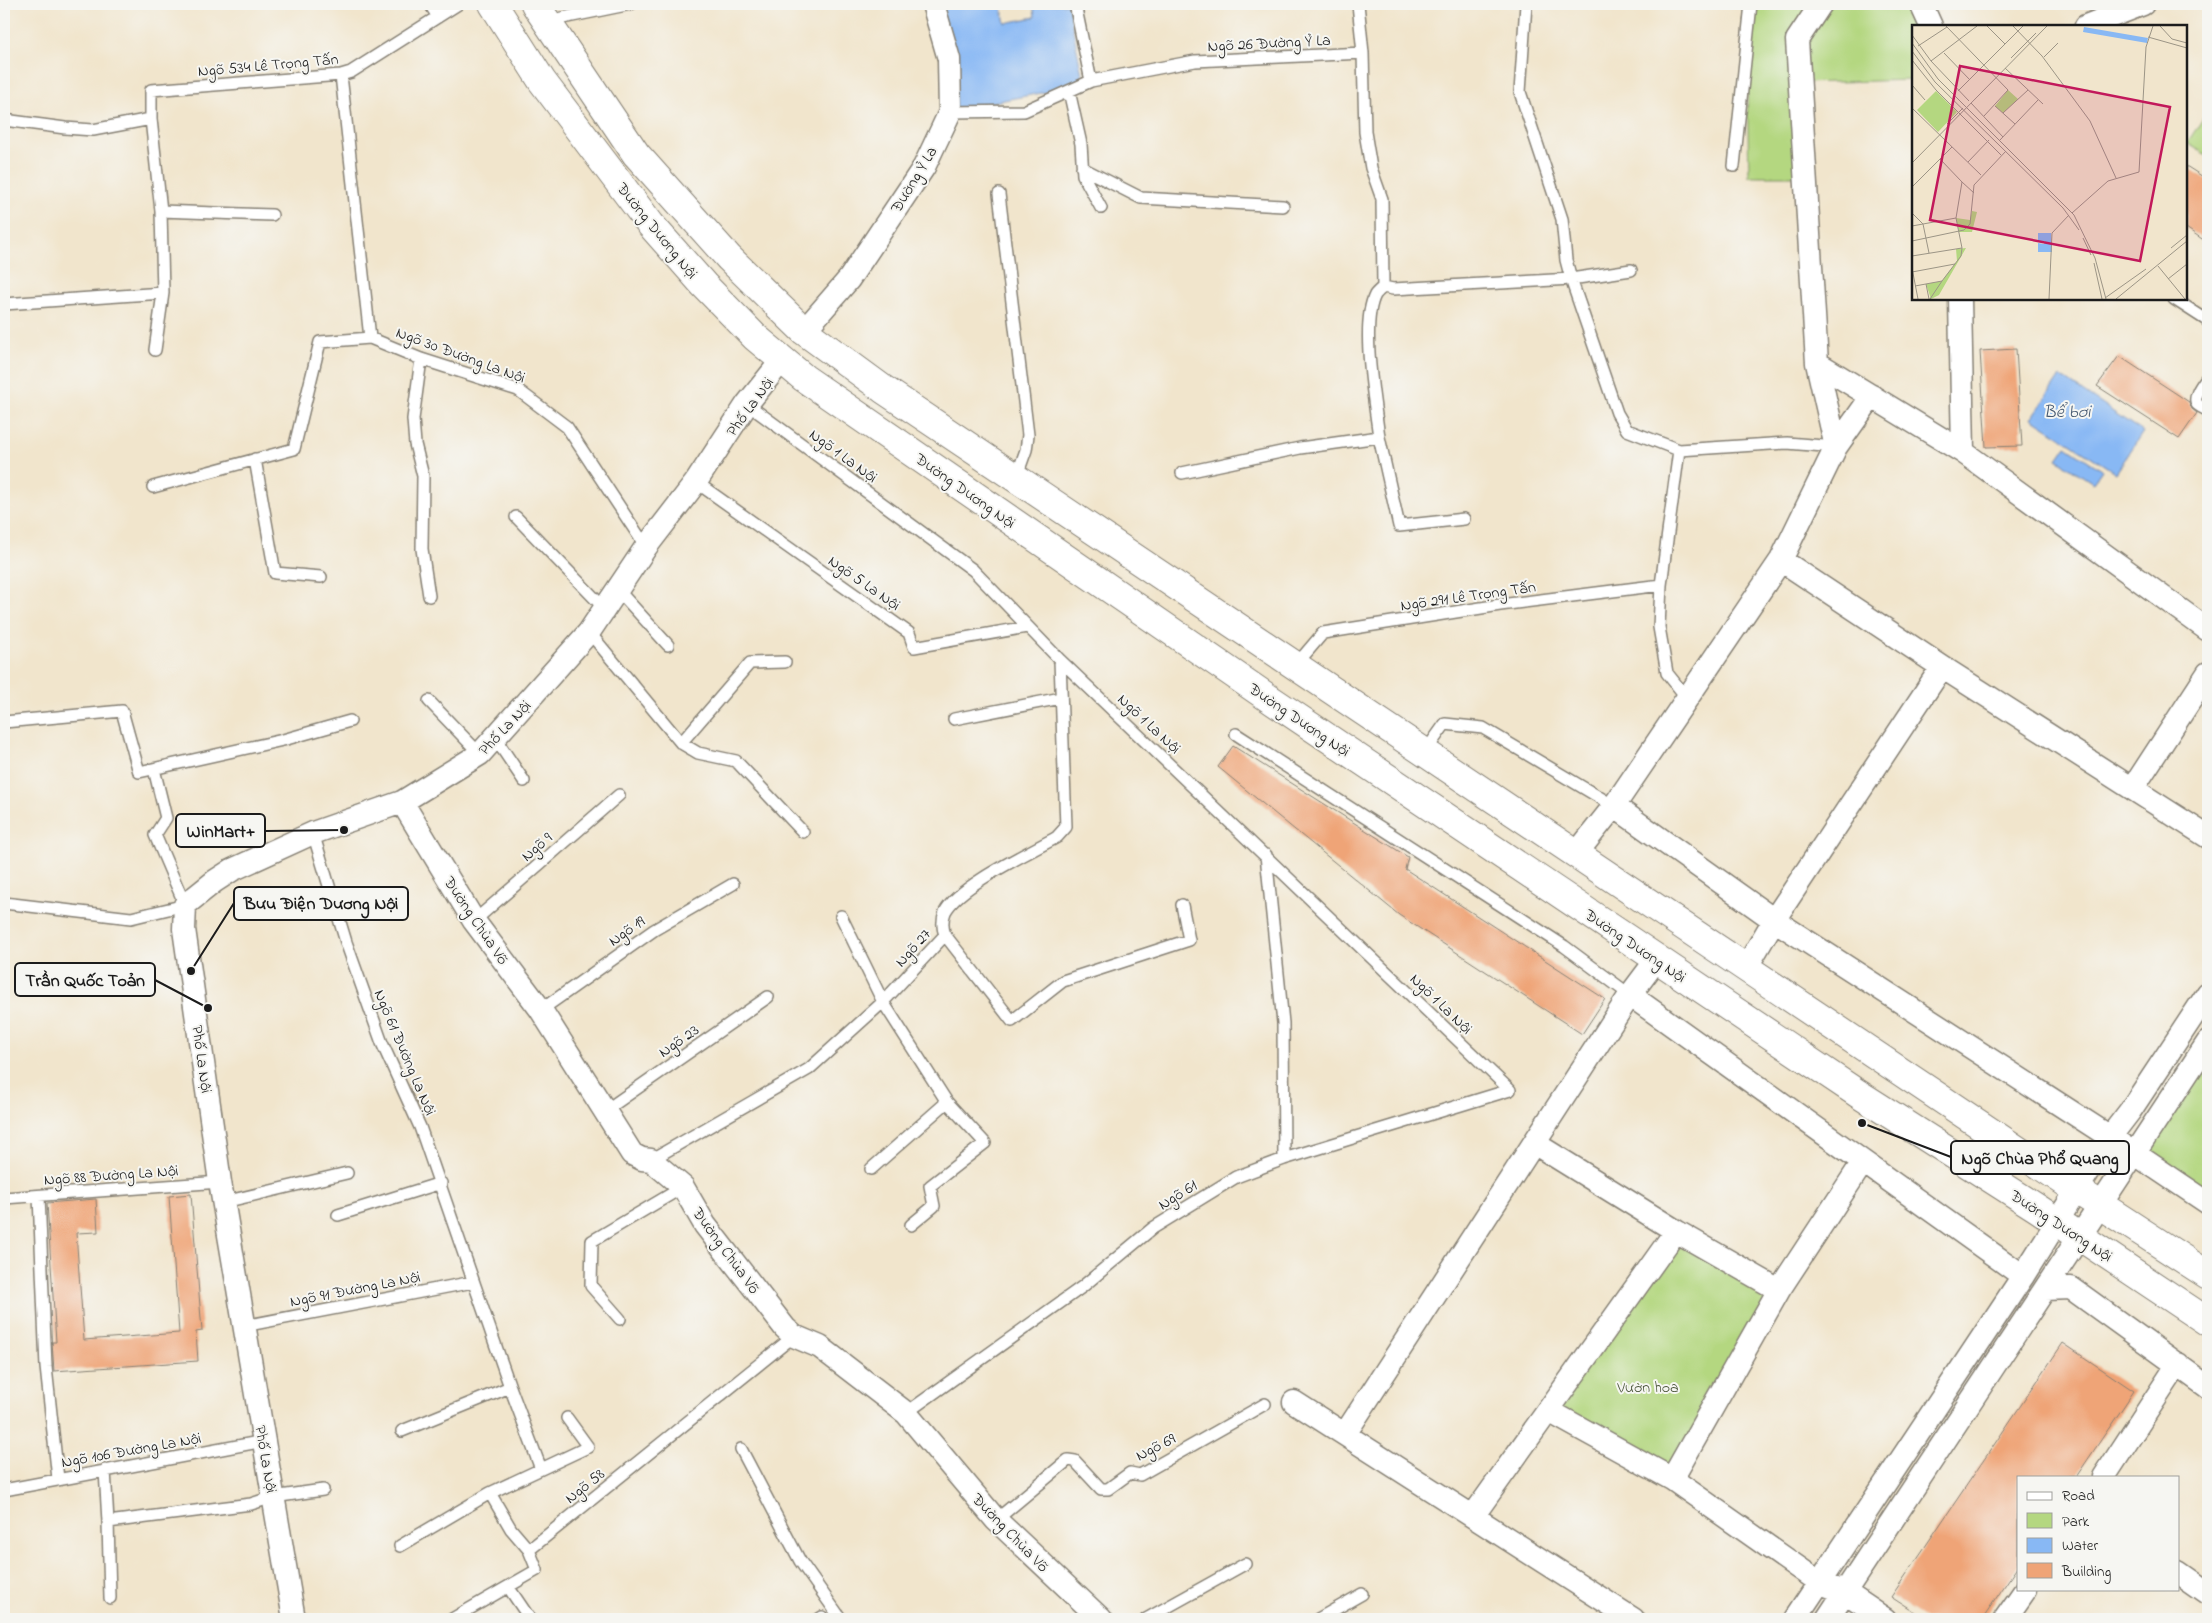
<svg xmlns="http://www.w3.org/2000/svg" width="2212" height="1623" viewBox="0 0 2212 1623" font-family="'Indie Flower',sans-serif">
<rect width="100%" height="100%" fill="#f6f6f2"/>
<filter id="ink" filterUnits="userSpaceOnUse"><feTurbulence type="fractalNoise" baseFrequency=".02" numOctaves="2"/><feDisplacementMap in="SourceGraphic" scale="10" xChannelSelector="R" yChannelSelector="G"/><feConvolveMatrix kernelMatrix="1 2 1 2 8 2 1 2 1" color-interpolation-filters="sRGB"/></filter>
<filter id="wash" filterUnits="userSpaceOnUse"><feTurbulence type="fractalNoise" baseFrequency=".0096" numOctaves="4" result="noise"/><feDisplacementMap in="SourceGraphic" scale="20" xChannelSelector="R" yChannelSelector="G"/><feGaussianBlur stdDeviation="1.12" result="paint"/><feColorMatrix in="noise" values="0 0 0 0 0 0 0 0 0 0 0 0 0 0 0 0 0 1.4 0 .05"/><feComposite in="paint" operator="in"/></filter>
<g filter="url(#wash)">
<rect width="100%" height="100%" fill="#f1e5cc"/>
<path fill="#b4d780" stroke="#687a4e" d="M1753,4H1819L1796,40L1804,176H1749L1746,37Z
M1823,4H1920L1930,26H1913V80L1802,83L1799,41Z
M2208,111V156L2187,143Z
M2208,1053V1197L2143,1154Z
M1677,1235L1775,1291L1671,1476L1553,1410Z"/>
<path fill="#88b8f4" stroke="#526a88" d="M934,4H1001L1005,23L1035,17L1033,4H1068L1084,85L951,110Z
M2060,376L2143,432L2116,473L2032,418Z
M2066,446L2102,470L2093,483L2057,459Z"/>
<g id="blocks">
<path fill="#efa477" d="M2186,166L2208,180V243L2186,228Z
M2016,349L2022,446L1986,447L1980,351Z
M2119,356L2189,402L2192,409L2197,413L2179,439L2097,386Z
M1233,746L1408,857L1405,869L1605,999L1582,1034L1399,915L1218,767Z
M191,1194L202,1331L196,1332L198,1361L54,1371L52,1342H56L47,1203L96,1199L98,1232L76,1233L84,1340L179,1333L169,1196Z
M2063,1343L2134,1391L2076,1477H2018V1566L1982,1619H1925L1891,1597Z"/>
</g>
</g>
<g filter="url(#ink)">
<use href="#blocks" fill-opacity="0" stroke="#868074" stroke-width="1"/>
<g fill="none" stroke-linecap="round" stroke-linejoin="round">
<g stroke="#868074" stroke-width="14">
<path id="lane" d="M430,4L438,17
M1075,4L1091,81
M1358,4L1363,53L1365,132L1371,168L1382,199L1383,287
M1526,4L1520,92L1562,219L1566,260L1571,279L1617,413L1627,430L1679,450
M548,21L631,4
M341,75L370,338
M1069,91L1081,144L1083,175L1101,208
M950,112L1024,111L1091,81L1195,61L1363,53
M4,120L65,128L93,130L151,119
M1734,166L1751,4
M1082,168L1141,198L1283,206
M999,194L1028,435L1026,450L1016,478
M272,215L161,211L151,119V90L341,75L351,72L458,4
M1383,287L1393,289L1571,279L1631,270
M2174,299L2208,321
M4,304L163,293
M155,350L163,293L161,211
M421,359L413,419L415,444L423,476L422,549L429,596
M2208,376C2204,382 2192,396 2197,404C2199,406 2205,409 2208,411
M747,404L973,570L1060,660L1510,1090L1284,1159L1236,1177L1153,1228L1082,1287L906,1413
M1379,437C1375,404 1360,324 1375,295C1377,292 1381,289 1383,287
M255,459L275,573L321,577
M1182,473L1300,448L1379,437L1399,526L1464,519
M696,482L909,633L914,647L1027,627
M153,487L294,449L320,342L370,338L421,359L518,390L567,427L646,547
M516,517L604,608
M617,589L668,645
M589,632L681,743L750,663L785,662
M1295,666L1323,633L1500,605L1661,585
M1687,698L1667,673L1659,627L1661,585L1679,450L1787,443L1836,447
M429,701L480,754
M954,719L1061,698
M4,722L122,711L139,772L283,740L350,721
M1236,734L1564,946L1630,995
M495,738L524,781
M681,743L698,753L736,761L803,832
M1425,752L1445,724L1483,728L1614,806
M313,833L346,942L382,1043L420,1127L510,1387L541,1469
M1266,855L1283,1023L1284,1159
M4,903L131,918L185,905L155,835L166,818L154,769
M841,916L883,1002L947,1102L985,1143L930,1186L934,1206L911,1225
M474,921L619,795
M945,935C942,927 942,920 945,912C959,885 1029,853 1057,837L1066,827L1060,660
M541,1010L654,930L733,884
M606,1110L768,997
M651,1160L809,1069L883,1002L945,935L1012,1021L1063,981L1189,940L1182,905
M871,1169L947,1102
M39,1196L46,1367L58,1479
M4,1198L220,1182
M224,1202L347,1173
M338,1215L441,1183
M620,1319L591,1286L592,1241L683,1187
M244,1326L473,1282
M402,1431L510,1387
M741,1449L800,1561L841,1619
M105,1470L108,1522
M4,1490L264,1441
M490,1493L588,1447L567,1418
M996,1520L1068,1460L1075,1461L1101,1489H1108L1130,1473L1140,1475L1265,1404
M400,1546L490,1493L511,1529L529,1550L794,1336
M509,1588L530,1619
M110,1598L108,1522L251,1504L273,1497L323,1490
M452,1619L537,1570L529,1550
M819,1619L822,1617
M1146,1619L1245,1564
M1318,1619L1362,1594"/>
</g>
<g stroke="#868074" stroke-width="25">
<path id="street" d="M1921,4L1931,26
M2086,26L2143,4
M1960,299L1963,452L2208,630
M804,331L849,279L924,167L950,112L949,59L933,4
M1817,363L1963,452
M1836,447L1872,396
M1781,560L1942,667L2208,837
M2133,788L2208,673
M402,802L474,921L541,1010L632,1154L642,1159L651,1160L683,1187L705,1225L785,1328L794,1336L820,1347L906,1413L996,1520L1101,1619
M1614,806L1774,920L2110,1137L2208,1203
M1576,854L1614,806L1781,560L1836,447L1817,363L1797,40L1821,4
M1746,968L1774,920L1942,667
M1630,995L2023,1276
M1534,1143L1676,1231L1779,1290
M1863,1162L1779,1290L1672,1479L1820,1583L1845,1592L1885,1619
M2045,1289L2071,1288L2208,1387
M1294,1402L1633,1619
M1549,1411L1672,1479
M1345,1434L1630,995L1657,959
M2104,1477L2178,1364
M1473,1516L1676,1231
M2178,1572L2208,1593
M294,1619L220,1182L184,929L185,905L215,881L232,870L313,833L402,802L480,754L589,632L646,547L696,482L747,404L783,359
M1795,1619L2023,1276L2110,1137L2130,1111L2208,993
M1827,1619L2208,1042
M2005,1619L2026,1589"/>
</g>
<g stroke="#868074" stroke-width="30">
<path id="primary" d="M493,4L542,81L651,225L704,285L755,337L804,378L1267,697L1857,1093L2037,1208L2208,1322
M535,4L636,154L729,258L804,331L883,389L2077,1190L2208,1275"/>
</g>
<use href="#lane" stroke="#fff" stroke-width="11"/>
<use href="#street" stroke="#fff" stroke-width="22"/>
<use href="#primary" stroke="#fff" stroke-width="28"/>
</g>
</g>
<g text-anchor="middle" stroke-width="4" stroke-linejoin="round" paint-order="stroke">
<g font-size="16" fill="#1c1c1c" stroke="#f6f6f2">
<text transform="translate(1269 42) rotate(-3)" y="6">Ngõ 26 Đường Ỷ La</text>
<text transform="translate(268 64) rotate(-5)" y="6">Ngõ 534 Lê Trọng Tấn</text>
<text transform="translate(913 179) rotate(-59)" y="6">Đường Ỷ La</text>
<text transform="translate(658 230) rotate(51)" y="6">Đường Dương Nội</text>
<text transform="translate(461 354) rotate(20)" y="6">Ngõ 30 Đường La Nội</text>
<text transform="translate(749 406) rotate(-54)" y="6">Phố La Nội</text>
<text transform="translate(844 455) rotate(36)" y="6">Ngõ 1 La Nội</text>
<text transform="translate(966 490) rotate(35)" y="6">Đường Dương Nội</text>
<text transform="translate(865 582) rotate(35)" y="6">Ngõ 5 La Nội</text>
<text transform="translate(1468 595) rotate(-8)" y="6">Ngõ 291 Lê Trọng Tấn</text>
<text transform="translate(1300 719) rotate(34)" y="6">Đường Dương Nội</text>
<text transform="translate(1150 723) rotate(43)" y="6">Ngõ 1 La Nội</text>
<text transform="translate(504 727) rotate(-47)" y="6">Phố La Nội</text>
<text transform="translate(536 846) rotate(-41)" y="6">Ngõ 9</text>
<text transform="translate(477 920) rotate(56)" y="6">Đường Chùa Võ</text>
<text transform="translate(626 930) rotate(-35)" y="6">Ngõ 19</text>
<text transform="translate(1636 945) rotate(34)" y="6">Đường Dương Nội</text>
<text transform="translate(912 947) rotate(-48)" y="6">Ngõ 27</text>
<text transform="translate(1442 1003) rotate(44)" y="6">Ngõ 1 La Nội</text>
<text transform="translate(678 1040) rotate(-35)" y="6">Ngõ 23</text>
<text transform="translate(406 1052) rotate(67)" y="6">Ngõ 61 Đường La Nội</text>
<text transform="translate(203 1059) rotate(82)" y="6">Phố La Nội</text>
<text transform="translate(111 1174) rotate(-4)" y="6">Ngõ 88 Đường La Nội</text>
<text transform="translate(1177 1194) rotate(-32)" y="6">Ngõ 61</text>
<text transform="translate(2062 1225) rotate(33)" y="6">Đường Dương Nội</text>
<text transform="translate(727 1250) rotate(54)" y="6">Đường Chùa Võ</text>
<text transform="translate(355 1288) rotate(-11)" y="6">Ngõ 91 Đường La Nội</text>
<text transform="translate(1155 1446) rotate(-27)" y="6">Ngõ 69</text>
<text transform="translate(131 1449) rotate(-10)" y="6">Ngõ 106 Đường La Nội</text>
<text transform="translate(267 1459) rotate(80)" y="6">Phố La Nội</text>
<text transform="translate(584 1485) rotate(-39)" y="6">Ngõ 58</text>
<text transform="translate(1011 1532) rotate(46)" y="6">Đường Chùa Võ</text>
</g>
<g font-size="16" fill="#4a543a" stroke="#f6f6f2">
<text x="1648" y="1392">Vườn hoa</text>
</g>
<g font-size="18" font-style="italic" fill="#475a72" stroke="#f6f6f2">
<text x="2067" y="417">Bể bơi</text>
</g>
</g>
<g transform="translate(1912 25)">
<rect width="275" height="275" fill="#f1e5cc"/>
<path d="M96,65L106,74L91,88L83,81ZM24,66L45,87L26,107L5,85ZM60,186L65,187L60,207H47L44,193L58,195ZM54,223L27,270L19,274L14,259L30,256L45,236L44,224Z" fill="#b4d780"/>
<path d="M172,2L236,13L235,18L171,7ZM126,208H139L140,227H126V218L132,219L133,216L126,217Z" fill="#88b8f4"/>
<path fill="none" stroke="#9c9586" stroke-width="1" d="M34,1L96,65L72,91M75,1L93,19M101,1L130,31L178,96L204,153M248,1L260,14L275,18M0,10L19,36L57,76M236,12L275,23M0,18L26,54L162,190L183,233L194,274M6,21L35,2M0,26L23,57L151,183L167,205M32,28L58,55M132,32L146,18M99,33L124,8M0,35L24,65L89,130M19,36L65,1M93,43L131,79M0,60L13,75M46,66L111,1M59,78L91,112M83,81L103,99M0,83L69,150M91,88L116,65M35,99L51,83M88,115L126,75M56,137L77,115M0,138L135,1M50,157L62,168M0,162L40,122M0,188L11,199L17,228M160,188L196,156L227,147L234,22L241,1M0,201L44,193M171,213L179,230M0,216L52,205L58,199L62,160L94,126M259,223L275,210M0,231L50,223L44,193L50,157L28,134M182,238L190,274M246,241L273,274M0,243L6,274M0,247L43,239M256,254L275,239M14,259L17,274M3,261L30,256L49,231L50,223M193,273L234,244M18,274L30,256M137,274L140,208L157,190M204,274L275,216"/>
<path fill="#c2185b" fill-opacity="0.15" stroke="#c2185b" stroke-width="2.5" d="M48,41L258,82L228,236L18,195Z"/>
<rect width="275" height="275" fill="none" stroke="#1c1c1c" stroke-width="2.5"/>
</g>
<path fill="none" stroke="#1c1c1c" stroke-width="2" d="M344 830L265 831M191 971L234 903M208 1008L155 980M1862 1123L1951 1157"/>
<g fill="#1c1c1c" stroke="#f6f6f2" stroke-width="2">
<circle cx="344" cy="830" r="5"/>
<circle cx="191" cy="971" r="5"/>
<circle cx="208" cy="1008" r="5"/>
<circle cx="1862" cy="1123" r="5"/>
</g>
<g fill="#f6f6f2" stroke="#1c1c1c" stroke-width="2">
<rect x="176" y="814" width="89" height="33" rx="5"/>
<rect x="234" y="887" width="174" height="33" rx="5"/>
<rect x="15" y="963" width="140" height="33" rx="5"/>
<rect x="1951" y="1141" width="178" height="33" rx="5"/>
</g>
<g font-size="18" text-anchor="middle" font-weight="bold" fill="#1c1c1c">
<text x="221" y="837">WinMart+</text>
<text x="321" y="909">Bưu Điện Dương Nội</text>
<text x="85" y="986">Trần Quốc Toản</text>
<text x="2040" y="1164">Ngõ Chùa Phổ Quang</text>
</g>
<rect width="2212" height="1623" fill="none" stroke="#f6f6f2" stroke-width="20"/>
<rect x="2017" y="1476" width="162" height="115" fill="#f6f6f2" stroke="#9f9f9c"/>
<rect x="2027" y="1492" width="25" height="8" fill="#ffffff" stroke="#9f9f9c"/>
<text x="2062" y="1500" font-size="15" fill="#1c1c1c">Road</text>
<rect x="2027" y="1513" width="25" height="15" fill="#b4d780" stroke="#9f9f9c"/>
<text x="2062" y="1526" font-size="15" fill="#1c1c1c">Park</text>
<rect x="2027" y="1538" width="25" height="15" fill="#88b8f4" stroke="#9f9f9c"/>
<text x="2062" y="1550" font-size="15" fill="#1c1c1c">Water</text>
<rect x="2027" y="1563" width="25" height="15" fill="#efa477" stroke="#9f9f9c"/>
<text x="2062" y="1576" font-size="15" fill="#1c1c1c">Building</text>
</svg>
